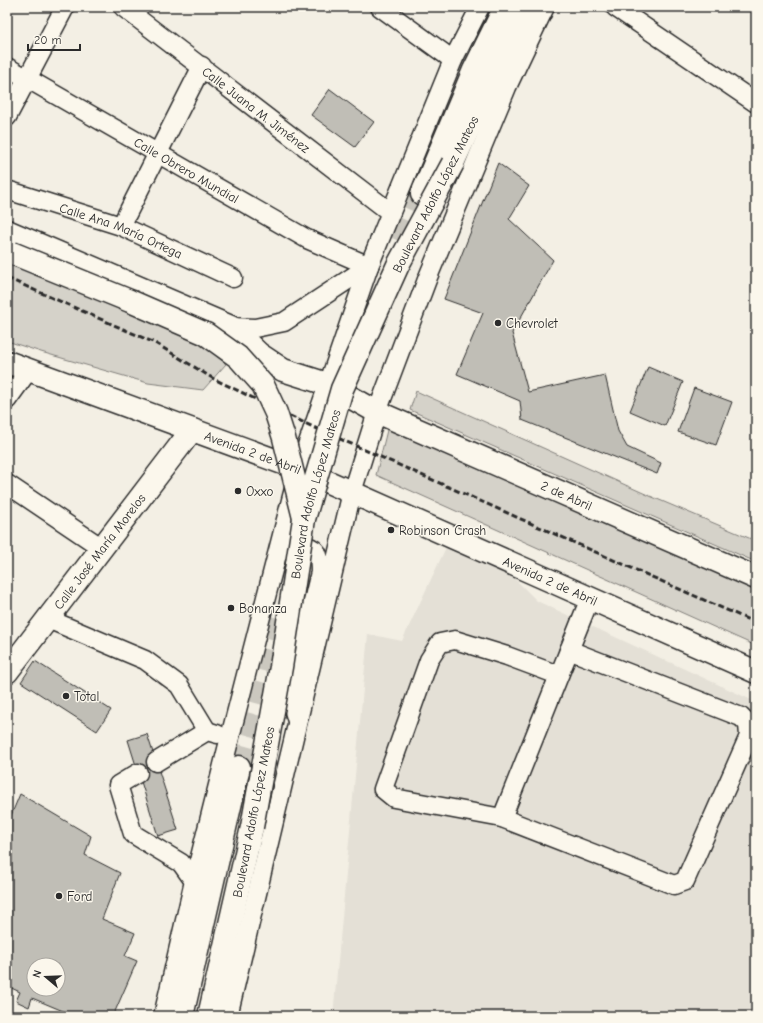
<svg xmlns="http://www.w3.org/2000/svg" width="763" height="1023" viewBox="0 0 763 1023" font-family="'Comic Neue',sans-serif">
<rect width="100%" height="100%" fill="#f3efe4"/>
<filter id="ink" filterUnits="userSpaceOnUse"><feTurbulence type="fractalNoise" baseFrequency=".025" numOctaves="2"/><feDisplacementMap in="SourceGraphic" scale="8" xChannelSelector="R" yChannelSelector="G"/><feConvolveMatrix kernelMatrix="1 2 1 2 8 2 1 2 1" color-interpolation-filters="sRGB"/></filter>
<g filter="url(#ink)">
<path fill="#e4e0d6" d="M449,541L495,559L537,601L756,702V1016H333L368,634L402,641Z"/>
<path fill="#d5d2c9" stroke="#807e7a" d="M7,254L202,344L226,364L203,390L148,383L41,352L7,341Z
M416,391L650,496L756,541V562L410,410Z
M388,426L756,588V646L376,475Z"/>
<path fill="#c0beb6" stroke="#2b2b2b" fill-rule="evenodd" d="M330,89L374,122L355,147L311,115Z
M498,163L529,186L509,219L553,260L512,333L528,392L605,375L618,431L627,447L661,463L657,474L522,420L520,401L457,374L483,313L444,299Z
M648,367L683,382L665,426L630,411Z
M694,388L732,402L716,445L678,432Z
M35,661L111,710L97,731L21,682Z
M147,734L178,830L158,836L128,740Z
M20,794L91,836L85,855L120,873L102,919L135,933L125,956L137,961L113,1016H75L32,998L29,1007L16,1001L20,992L7,986V825ZM34,965H58V989H34Z"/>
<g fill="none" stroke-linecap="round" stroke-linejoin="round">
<path stroke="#cbc8bf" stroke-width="22" stroke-dasharray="22 11" stroke-linecap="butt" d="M401,242L422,194
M239,767L281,616"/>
<g stroke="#2b2b2b" stroke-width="21">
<g id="minor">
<path id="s1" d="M123,7L390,212"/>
<path d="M380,7L453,60"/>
<path d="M615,7L756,103"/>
<path id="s2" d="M7,67L307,239L369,266"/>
<path d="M7,117L65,7"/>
<path id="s3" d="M7,190L121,226L233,278"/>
<path d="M121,226L202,66"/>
<path d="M231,327L255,328L284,322L369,266"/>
<path d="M7,400L28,371"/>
<path d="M7,484L102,548"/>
<path d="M290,552L298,544C318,547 320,553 320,572L290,698L297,721"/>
<path d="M48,619L145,660L179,685L207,731"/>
<path d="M558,675L507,656L455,640L440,643L429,660L383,789L394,798L502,818L590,598"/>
<path d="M156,762L207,731L217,734"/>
<path d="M138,773L118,785L133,834L181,863L194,881"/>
<path d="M502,818L674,885L685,881L749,736L748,724L741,717L569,650"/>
<path d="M163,1016L194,881L230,737L299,469L369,266L453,60L480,7"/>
<path d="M228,1016L352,492L377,412L428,277L507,87L545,7"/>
</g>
</g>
<g stroke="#2b2b2b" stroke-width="25">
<g id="major">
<path d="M453,163L491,80L527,7"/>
<path d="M422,194L474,70L505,7"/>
<path id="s4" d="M7,231L231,327L259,354L283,370L327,384L377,412L756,578"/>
<path id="s5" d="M7,362L299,469L756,672"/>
<path id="s6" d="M7,672L192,430"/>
<path d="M182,1016L239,767"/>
<path d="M209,1016L252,827"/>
</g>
</g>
<use href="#minor" stroke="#fbf7ec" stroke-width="18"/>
<use href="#major" stroke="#fbf7ec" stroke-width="22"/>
<path stroke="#2b2b2b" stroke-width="3" stroke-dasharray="6 3" stroke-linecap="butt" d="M7,278L155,343L214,379L313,427L756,623"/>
<g stroke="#2b2b2b" stroke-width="25" stroke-linecap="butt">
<g id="major-bridge">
<path d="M12,253L130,301L206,334L238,357L263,385L276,413L284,438L304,518"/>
<path id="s7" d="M252,827L281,667L304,519L342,389L398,265L453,163"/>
</g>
</g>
<use href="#major-bridge" stroke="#fbf7ec" stroke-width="22"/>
</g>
</g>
<g fill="#2b2b2b" stroke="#fbf7ec" stroke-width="1.5">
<circle cx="498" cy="323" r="4"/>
<circle cx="238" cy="491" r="4"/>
<circle cx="391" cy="530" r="4"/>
<circle cx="231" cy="608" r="4"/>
<circle cx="66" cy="696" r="4"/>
<circle cx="59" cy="896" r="4"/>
</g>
<g text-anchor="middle" stroke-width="3" stroke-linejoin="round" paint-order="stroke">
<g font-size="13" fill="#2b2b2b" stroke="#fbf7ec">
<text dy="5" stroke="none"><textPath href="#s1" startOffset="168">Calle Juana M. Jiménez</textPath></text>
<text dy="5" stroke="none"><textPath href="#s2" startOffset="207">Calle Obrero Mundial</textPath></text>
<text transform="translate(435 194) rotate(-63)" y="5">Boulevard Adolfo López Mateos</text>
<text dy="5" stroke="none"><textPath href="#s3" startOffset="121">Calle Ana María Ortega</textPath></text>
<text dy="5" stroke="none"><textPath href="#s5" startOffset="262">Avenida 2 de Abril</textPath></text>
<text dy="5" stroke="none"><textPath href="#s7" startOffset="339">Boulevard Adolfo López Mateos</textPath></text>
<text dy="5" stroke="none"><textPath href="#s4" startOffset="622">2 de Abril</textPath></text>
<text dy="5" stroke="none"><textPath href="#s6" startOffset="152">Calle José María Morelos</textPath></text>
<text dy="5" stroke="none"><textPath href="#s5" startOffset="586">Avenida 2 de Abril</textPath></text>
<text transform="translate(253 812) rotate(-79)" y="5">Boulevard Adolfo López Mateos</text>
</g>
<g font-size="13" fill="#2b2b2b" stroke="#fbf7ec" text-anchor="start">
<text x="506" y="328">Chevrolet</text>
<text x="246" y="496">Oxxo</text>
<text x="399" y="535">Robinson Crash</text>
<text x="239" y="613">Bonanza</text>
<text x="74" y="701">Total</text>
<text x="67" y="901">Ford</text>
</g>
</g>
<rect width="763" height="1023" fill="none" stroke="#fbf7ec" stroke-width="24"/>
<rect x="12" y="12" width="739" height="999" fill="none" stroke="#2b2b2b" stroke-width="1.5" filter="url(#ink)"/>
<g transform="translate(46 977) rotate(289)"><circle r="19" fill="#fbf7ec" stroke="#a8a59f"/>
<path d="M0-3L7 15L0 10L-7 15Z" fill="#2b2b2b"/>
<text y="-6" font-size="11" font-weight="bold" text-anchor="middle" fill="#2b2b2b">N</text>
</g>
<path d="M28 44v6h52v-6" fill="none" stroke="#2b2b2b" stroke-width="2"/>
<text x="34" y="44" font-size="12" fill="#2b2b2b" stroke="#fbf7ec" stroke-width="3" paint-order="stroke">20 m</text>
</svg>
